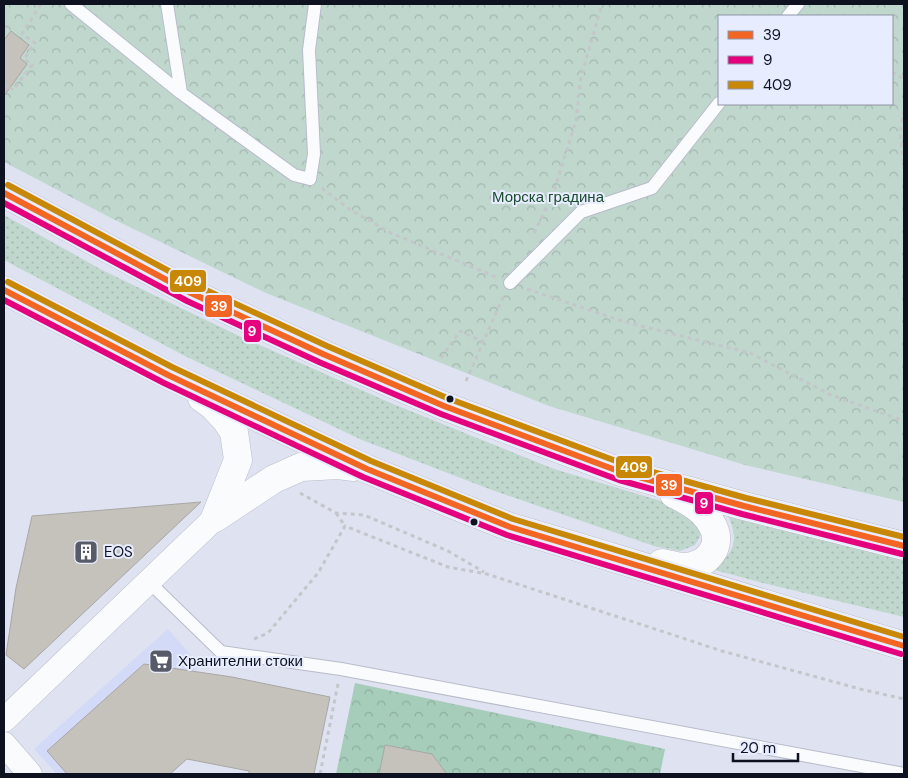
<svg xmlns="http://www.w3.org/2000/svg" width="908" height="778" viewBox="0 0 908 778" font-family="'DM Sans',sans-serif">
<defs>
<pattern id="grass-dots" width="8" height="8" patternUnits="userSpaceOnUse" patternTransform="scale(1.25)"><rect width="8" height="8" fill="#bfd7cd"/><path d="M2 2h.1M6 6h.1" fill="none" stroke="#a3b8b0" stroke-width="1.8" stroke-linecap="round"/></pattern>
<pattern id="forest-crowns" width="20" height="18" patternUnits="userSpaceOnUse" patternTransform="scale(1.25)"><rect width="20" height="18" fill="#a6ccba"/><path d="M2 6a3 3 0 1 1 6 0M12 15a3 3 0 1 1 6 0" fill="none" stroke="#8eaea0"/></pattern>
<pattern id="park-crowns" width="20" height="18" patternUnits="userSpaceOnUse" patternTransform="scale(1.25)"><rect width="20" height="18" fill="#bfd7cd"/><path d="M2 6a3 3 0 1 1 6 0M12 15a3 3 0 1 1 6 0" fill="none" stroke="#a3b8b0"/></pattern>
</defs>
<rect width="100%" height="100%" fill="#dfe2f0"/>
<path fill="#d3daf7" d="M168,629L200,666L80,774H57L34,749Z"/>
<path fill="url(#grass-dots)" d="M4,215L102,270L239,336L393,404L554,469L661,501L689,511L702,533L695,545L680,551L654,546L492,490L362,440L185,356L4,260Z
M724,508L904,557V617L763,583L711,569C739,552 739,535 724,508Z"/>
<path fill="url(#forest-crowns)" d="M355,683L665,749L660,774H336Z"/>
<path fill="url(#park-crowns)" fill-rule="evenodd" d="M4,4H904V502L745,465L549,406L266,293L113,219L4,162ZM719,16H892V104H719Z"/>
<path fill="#c5c2bb" stroke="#a8a7a6" d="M11,31L29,45L20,58L27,64L4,96V40Z
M201,502L24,669L6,655L16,588L32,516Z
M144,664L232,677L330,697L314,774H249V771L187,759L170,774H67L47,751Z
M385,745L432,754L447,774H379Z"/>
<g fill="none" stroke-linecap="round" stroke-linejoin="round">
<g stroke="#b8bcca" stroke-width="14">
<path id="service" d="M71,4L181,93L218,120L294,175L310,179L314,154L309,50L315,4
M167,4L181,93
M788,16L798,4
M510,283L581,212L652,188L719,103
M149,582L221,652L341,669L904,774"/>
</g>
<g stroke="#b8bcca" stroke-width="25">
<path id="minor" d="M4,720L215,518
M4,744L30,774"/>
</g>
<g stroke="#b8bcca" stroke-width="29">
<path id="secondary" d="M4,193L191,293L323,354L444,406L621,472L744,506L904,546
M4,290L168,375L367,469L462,508L510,527L591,551L904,646
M202,398L213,406L226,420L234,432L238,460L215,518
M215,518L274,479L301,467L338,465L354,467
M662,563C668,564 675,566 681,567C706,568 726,546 711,523C703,509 688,501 674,494"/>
</g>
<path stroke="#c4c6cb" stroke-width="3" stroke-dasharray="4 4" stroke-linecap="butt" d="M892,72L904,79
M4,88L6,85L13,90L32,65L24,59L35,43L22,34L41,4
M904,111C898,130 902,150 904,169
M322,188L349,209L391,233L496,277
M534,233L553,194L576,121L581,77L602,4
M527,289L625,322L750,353L831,395L904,421
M441,358L460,331L475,338L484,341
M466,381L503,297
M300,493L336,513L364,515L448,551L484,572
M336,513L345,526
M254,639L268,633L318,573L345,526L448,567L487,574L722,651L860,689L904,699
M320,774L338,684"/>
<use href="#service" stroke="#fafbfd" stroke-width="12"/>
<use href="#minor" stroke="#fafbfd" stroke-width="24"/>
<use href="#secondary" stroke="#fafbfd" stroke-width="28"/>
<g stroke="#e7ecfe" stroke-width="10">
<path id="bus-1" d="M4,193L191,293L323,354L444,406L621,472L744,506L904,546
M4,290L168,375L367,469L510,527L904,646"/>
</g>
<g stroke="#e7ecfe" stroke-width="10">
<path id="bus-2" d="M4,203L187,301L319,362L441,414L619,480L742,514L902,554
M4,300L164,383L363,477L507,535L901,654"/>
</g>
<g stroke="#e7ecfe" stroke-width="10">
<path id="bus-3" d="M8,185L195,285L327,346L447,398L624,464L746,498L904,537
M8,282L172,367L371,461L513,519L904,637"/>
</g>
<use href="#bus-1" stroke="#f26522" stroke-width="6"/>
<use href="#bus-2" stroke="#e5007d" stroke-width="6"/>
<use href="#bus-3" stroke="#c88806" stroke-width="6"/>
</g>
<defs>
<g id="building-square" transform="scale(1.25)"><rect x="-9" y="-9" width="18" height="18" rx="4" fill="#575b69" stroke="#e7ecfe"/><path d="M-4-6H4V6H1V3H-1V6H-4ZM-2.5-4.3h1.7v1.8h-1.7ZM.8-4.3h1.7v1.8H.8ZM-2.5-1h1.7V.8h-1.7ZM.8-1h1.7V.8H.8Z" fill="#fff"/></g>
<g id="supermarket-square" transform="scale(1.25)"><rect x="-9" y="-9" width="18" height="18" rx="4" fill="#575b69" stroke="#e7ecfe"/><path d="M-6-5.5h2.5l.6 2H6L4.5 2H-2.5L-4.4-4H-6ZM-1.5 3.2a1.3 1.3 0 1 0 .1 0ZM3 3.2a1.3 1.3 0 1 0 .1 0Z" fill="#fff"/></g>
</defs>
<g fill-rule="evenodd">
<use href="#building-square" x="86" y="552"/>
<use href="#supermarket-square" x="161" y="661"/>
</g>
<g fill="#0e1220" stroke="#e7ecfe" stroke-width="2">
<circle cx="450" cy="399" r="4.5"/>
<circle cx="474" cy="522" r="4.5"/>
</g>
<g text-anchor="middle" stroke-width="4" stroke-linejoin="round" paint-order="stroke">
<g font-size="15" fill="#1b4c2d" stroke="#e7ecfe">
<text x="548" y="202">Морска градина</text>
</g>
<g font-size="15" fill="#0e1220" stroke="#e7ecfe" text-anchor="start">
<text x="104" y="557">EOS</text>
<text x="178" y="666">Хранителни стоки</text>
</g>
</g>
<g stroke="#e7ecfe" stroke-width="2">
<rect x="169" y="269" width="38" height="24" rx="5" fill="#c88806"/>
<rect x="204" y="294" width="29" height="24" rx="5" fill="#f26522"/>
<rect x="243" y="319" width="19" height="24" rx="5" fill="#e5007d"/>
<rect x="615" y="455" width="38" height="24" rx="5" fill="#c88806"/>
<rect x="655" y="473" width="28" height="24" rx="5" fill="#f26522"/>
<rect x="694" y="491" width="20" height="24" rx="5" fill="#e5007d"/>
</g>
<g font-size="14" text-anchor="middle" font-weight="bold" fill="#fff">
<text x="188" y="286">409</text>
<text x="219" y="311">39</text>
<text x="252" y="336">9</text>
<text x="634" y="472">409</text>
<text x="669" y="490">39</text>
<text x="704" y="508">9</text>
</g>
<rect width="908" height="778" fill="none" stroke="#0e1220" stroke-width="10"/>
<rect x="718" y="15" width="175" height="90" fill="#e7ecfe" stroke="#9095a5"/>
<rect x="728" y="31" width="25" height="8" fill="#f26522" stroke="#9095a5"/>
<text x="763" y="40" font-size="15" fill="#0e1220">39</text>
<rect x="728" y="56" width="25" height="8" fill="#e5007d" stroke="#9095a5"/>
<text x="763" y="65" font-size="15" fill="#0e1220">9</text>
<rect x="728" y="81" width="25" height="8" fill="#c88806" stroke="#9095a5"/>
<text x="763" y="90" font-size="15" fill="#0e1220">409</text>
<path d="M733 753v8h65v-8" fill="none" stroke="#0e1220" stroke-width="2.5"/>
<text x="740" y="753" font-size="15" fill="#0e1220" stroke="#e7ecfe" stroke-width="4" paint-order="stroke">20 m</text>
</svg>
